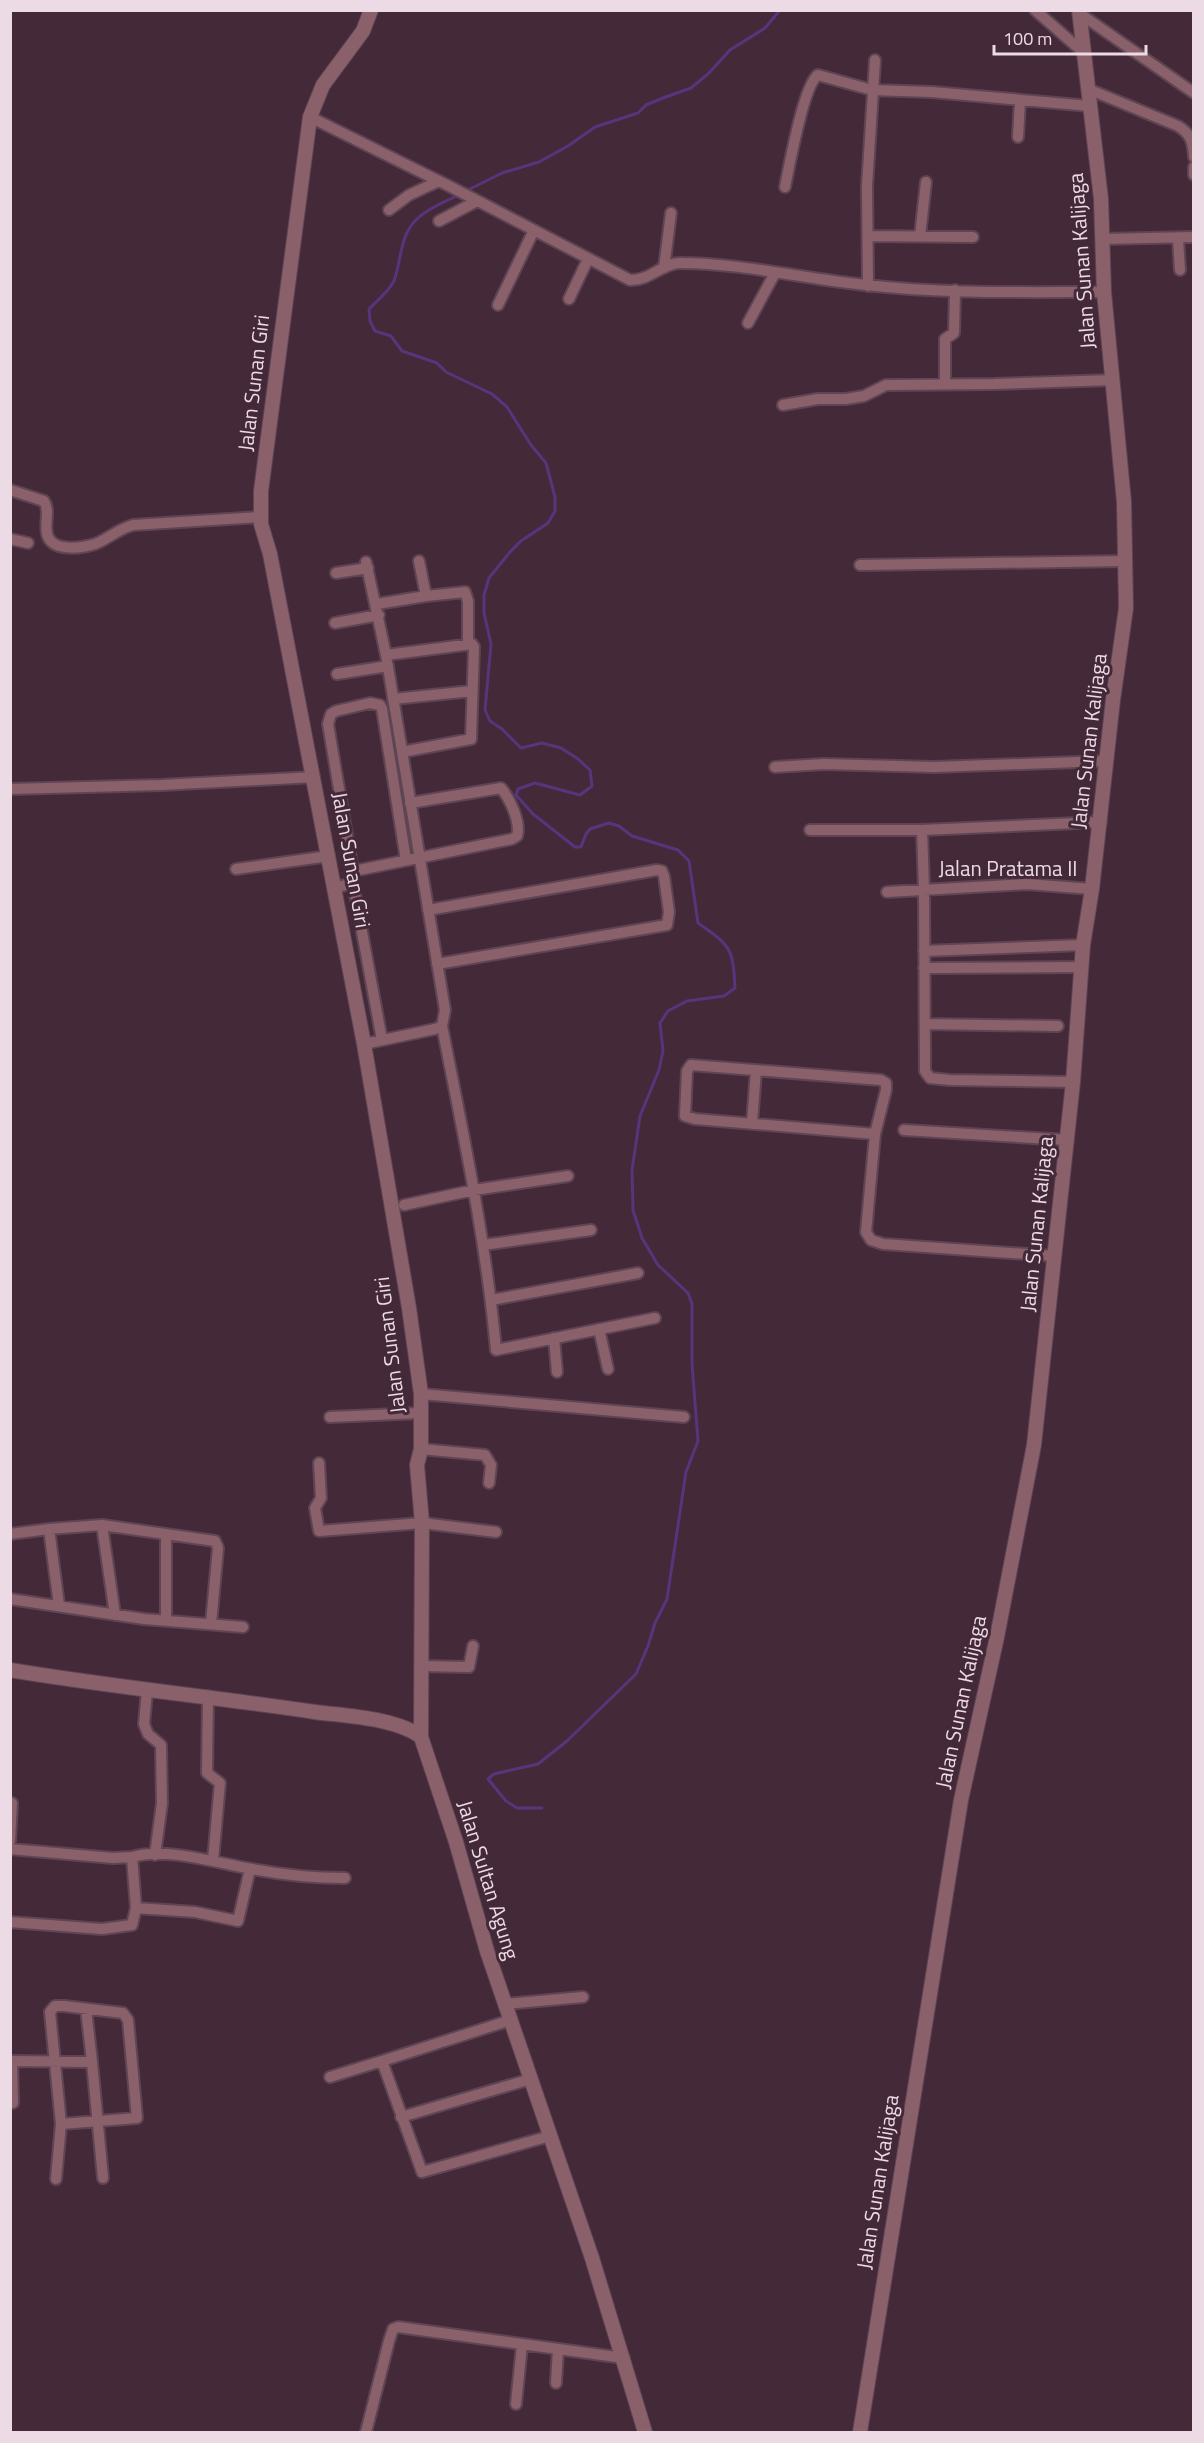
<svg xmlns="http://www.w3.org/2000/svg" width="1204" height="2443" viewBox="0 0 1204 2443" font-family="'Titillium Web',sans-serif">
<rect width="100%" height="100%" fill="#442939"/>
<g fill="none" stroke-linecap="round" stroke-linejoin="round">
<path stroke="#58347d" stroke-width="3" d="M464,192L502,173L539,162L568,146L595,127L638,113L646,105L663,98L691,88L709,73L730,50L765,28L780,10
M458,195C445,202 430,207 418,218C399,235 402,259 394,281C389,291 377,301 369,309L370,321L375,331L391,336L402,351L437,363L446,372L492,394L507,407L531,445L546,463L555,497V511L548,523L521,541L510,552L489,578L484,595V613L491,644L485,710L490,721L502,729L521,748L542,743L561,748L578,759L590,770L592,786L580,795L535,783L518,789L516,795L533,814L575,847H581L586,834L590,829L609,823L619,826L632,836L678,850L689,861L698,923C731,946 733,948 735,988L724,996L687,1001L668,1011L660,1023L663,1051L659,1070L640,1116L632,1170L633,1210L642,1238L658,1265L688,1293L692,1304V1364L698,1441L686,1472L667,1599L655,1623L648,1646L636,1674L567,1741L538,1764L494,1774L488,1779L506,1801L517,1808H542"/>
<g stroke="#5f4554" stroke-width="14">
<path id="minor" d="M1035,10L1084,53
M1079,13L1194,93
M1088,89L1178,126C1191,134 1193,142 1194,157
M310,117L451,187L630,280C650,281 662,263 680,263C742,263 805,279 866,285C945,294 1025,292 1104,292
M1018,137L1020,101
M1194,167V175
M785,187C789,167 804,84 818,75L872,90L932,92L1090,106
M389,210L409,195L439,181
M439,221L477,201
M868,236L973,237
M920,236L926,182
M1102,239L1194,237
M1178,239L1180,270
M664,268L671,213
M868,286L867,186L875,60
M569,299L588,259
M498,305L534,230
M748,323L775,273
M945,384V339L954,333L955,290
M783,405L818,399H846L864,396L886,385L994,384L1112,380
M10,490L44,501C51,511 43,525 48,537C55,552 82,548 95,544C108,539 118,529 133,525L261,517
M10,539L28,543
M419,561L426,596
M860,565L1126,561
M336,573L368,568
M377,604L426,596L465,592L468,601V644
M335,623L379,615
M386,655L472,644L474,647L471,739L402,752
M337,674L388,666
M393,699L472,691
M775,767L824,764L934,767L1106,761
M10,789L161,785L314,777
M810,830H922L1101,822
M922,830L924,889L925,1071L930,1078L950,1080L1073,1082
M406,860L382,709L380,705L370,703L336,711L331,714L328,724L353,871H354L512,839L517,836C521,822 510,799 501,788L410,803
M236,869L329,856
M334,888L353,883L382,1040
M887,892L1027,884L1092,889
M428,910L657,870L662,871L664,876L669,912L667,925L437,964
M924,951L1083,945
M924,968L1081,967
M925,1024L1058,1026
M442,1026C463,1133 486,1240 496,1350L655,1318
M364,1044L435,1029L442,1026L445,1010L386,655L366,562
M752,1124L756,1070
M904,1130L1067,1140
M875,1134L886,1090V1083L881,1080L691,1065L687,1071L685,1116L695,1119L875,1134L866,1232L871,1240L883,1244L1054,1256
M404,1205L474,1190L568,1176
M483,1245L591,1230
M491,1300L638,1273
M599,1329L608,1369
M554,1338L557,1372
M421,1394L684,1417
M330,1417L420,1413
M421,1449L485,1455L491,1465L489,1483
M319,1463L321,1498L315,1508L319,1531L422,1523L496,1532
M102,1525L115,1615
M49,1529L59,1605
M10,1534L49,1529L102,1525L215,1541L218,1548L211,1624
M166,1535V1620
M10,1599L144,1619L243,1627
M422,1666L469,1667L473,1646
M147,1691L144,1724L148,1734L161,1745L162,1803L155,1855
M208,1696L207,1773L220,1783L213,1860
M10,1841L12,1803
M10,1849L113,1858L132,1857
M136,1908L195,1912L238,1921L250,1869
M10,1922L102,1929L132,1925L136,1908L132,1857C167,1847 216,1863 252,1869C283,1875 313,1878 345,1878
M505,2004L583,1997
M86,2009L92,2062
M511,2020L382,2061L422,2172L550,2136
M10,2061L92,2062L103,2178
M12,2062L13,2103
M330,2077L382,2061
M401,2117L531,2079
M56,2179L61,2124L50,2012L55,2006H64L123,2013L128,2020L137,2118L61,2124
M556,2383L558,2350
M516,2404L522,2345
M366,2432L389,2341L393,2329L398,2327L624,2358"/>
</g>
<g stroke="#5f4554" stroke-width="16">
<path id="tertiary" d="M371,10L363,31L323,85L310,117L261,491V524L270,554L364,1044L409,1308L421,1394V1449L417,1465L422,1523L421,1737
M10,1670C112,1687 214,1697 315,1712C345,1716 397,1718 421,1737L456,1842L487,1951L592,2258L645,2432
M860,2432L961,1800L997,1637L1034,1445L1073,1082L1083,945L1092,889L1113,700L1126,608L1124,502L1104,292L1101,199L1079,10"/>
</g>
<use href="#minor" stroke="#8a616a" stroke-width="10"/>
<use href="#tertiary" stroke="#8a616a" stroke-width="14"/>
</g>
<g text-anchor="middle" stroke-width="6" stroke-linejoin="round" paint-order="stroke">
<g font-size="21" fill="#ecdae4" stroke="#442939">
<text transform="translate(1082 261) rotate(-94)" y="7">Jalan Sunan Kalijaga</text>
<text transform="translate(254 383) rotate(-83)" y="7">Jalan Sunan Giri</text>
<text transform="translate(1089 741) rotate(-83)" y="7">Jalan Sunan Kalijaga</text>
<text transform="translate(351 860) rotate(80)" y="7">Jalan Sunan Giri</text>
<text x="1008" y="876">Jalan Pratama II</text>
<text transform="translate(1037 1224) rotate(-84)" y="7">Jalan Sunan Kalijaga</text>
<text transform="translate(390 1345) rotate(-97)" y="7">Jalan Sunan Giri</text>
<text transform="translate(961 1702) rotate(-78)" y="7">Jalan Sunan Kalijaga</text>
<text transform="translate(488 1880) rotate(73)" y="7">Jalan Sultan Agung</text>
<text transform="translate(878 2182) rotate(-81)" y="7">Jalan Sunan Kalijaga</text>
</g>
</g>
<rect width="1204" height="2443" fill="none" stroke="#ecdae4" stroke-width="24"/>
<path d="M994 45v9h152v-9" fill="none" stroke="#ecdae4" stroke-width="3"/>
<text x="1003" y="45" font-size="18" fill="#ecdae4" stroke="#442939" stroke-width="4.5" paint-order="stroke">100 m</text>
</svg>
